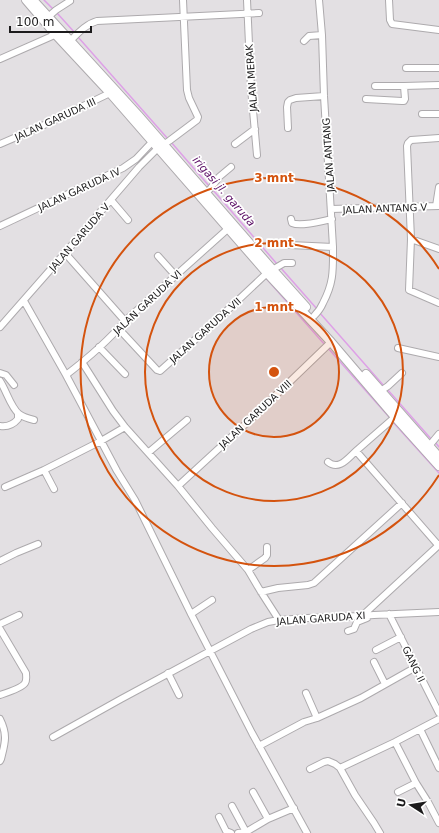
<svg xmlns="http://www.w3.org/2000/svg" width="439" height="833" viewBox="0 0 439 833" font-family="'DejaVu Sans',sans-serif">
<rect width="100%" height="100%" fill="#e3e0e3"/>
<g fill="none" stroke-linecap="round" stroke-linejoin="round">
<path stroke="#dea0e7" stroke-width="1.5" d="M44,0L54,10
M57,13L76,34
M78,37L168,139
M171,142L210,187
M213,190L277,264
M280,267L317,309
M265,277L325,345
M319,312L384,386
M327,347L390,418
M387,389L432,440
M392,421L439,473
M435,442L439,447"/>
<g stroke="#adaaad" stroke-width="8">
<path id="minor" d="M247,0L251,88L257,155
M389,0L390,20L392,24L439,30
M48,17L56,10L70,1
M70,41C78,33 86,24 97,21L259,13
M304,41L309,36L322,35
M0,59L59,33
M406,68H439
M375,86H404
M366,99L402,101H404L405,99L404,86L439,85
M422,114H439
M288,128L287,107L288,102L290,100L296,98L324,96
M439,138L411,140L408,143L407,146L411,239L409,290L439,303
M0,144L44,125L110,93
M235,144L255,129
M206,193L211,188L219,177L231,167
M111,200L128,220
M436,206L439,187
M331,209L439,206
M291,219L292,223C301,227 322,221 332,219
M0,226L123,168L136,159L154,140
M411,239L439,249
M290,245L333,247
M65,253L125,321
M158,256L175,275
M24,301L66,375L117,471L135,500L191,614L252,733L307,833
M314,316C318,312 321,308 323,303C334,282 333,270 333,247L324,96L322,35L319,0
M0,327L65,253L139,167L158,148L169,141L197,120L198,117L189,98L187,90L183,0
M119,329L157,370L160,371L217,320L267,273L284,263H292
M99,347L125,374
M398,348L439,357
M82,362L113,411L125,427L178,486L212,528L248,570L261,592L279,620
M0,373L6,375L14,385
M66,375C87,359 108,341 125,321L231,226
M0,381C6,390 11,408 19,414C23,417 30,419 34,420
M379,392L388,386L402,373
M395,417L356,451L439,546
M0,426C7,427 13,425 18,419V414
M429,446L439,434
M149,452L187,420
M328,462C339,471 348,458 356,451
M44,470L54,489
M178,486L252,418L331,342
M5,487L44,470L101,441L125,427
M0,561L16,553L38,544
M248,570L265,558L267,555V547
M261,592L278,588L308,585L314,583L402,503
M191,614L212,600
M389,614L439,713
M362,616L439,545
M0,624L19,615
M0,629L26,673C26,677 27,680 25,683C22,688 6,693 0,695
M348,631L354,629L357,622L367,618
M376,650L401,637
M374,662L385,684
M168,673L179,695
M306,693L317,718
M0,719C8,735 5,743 1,759L0,761
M420,729L439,768
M53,737L121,699L251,629L268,622L279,620L307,618L361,616L374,615L439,612
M395,742L416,783L428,802L439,823
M259,746L304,722L317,718L361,698L416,667
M340,768L395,742L439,719
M310,769L324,762L328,761L335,764L340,768L355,795L374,823L380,833
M253,792L268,819
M398,792L416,783
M232,806L246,832
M219,817L226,831L231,833
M238,833L246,832L268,819L294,808"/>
</g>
<g stroke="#adaaad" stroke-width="10">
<path id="major" d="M26,0L56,35L110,93L267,273L331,342L395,417L439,466
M33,0L138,115L272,269L306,307
M366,374L439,457"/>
</g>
<use href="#minor" stroke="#fff" stroke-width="6"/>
<use href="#major" stroke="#fff" stroke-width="8"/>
</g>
<circle cx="274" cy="372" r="65" fill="#d4530e" fill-opacity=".12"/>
<g fill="none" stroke="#d4530e" stroke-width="2">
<circle cx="274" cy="372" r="65"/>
<circle cx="274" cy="372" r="129"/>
<path d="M439 475A194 194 0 1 1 439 269"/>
</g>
<g text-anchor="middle" stroke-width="3.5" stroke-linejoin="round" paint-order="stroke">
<g font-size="10" fill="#1c1b1c" stroke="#fff">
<text transform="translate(251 78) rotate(-94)" y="4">JALAN MERAK</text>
<text transform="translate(55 119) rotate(-25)" y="4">JALAN GARUDA III</text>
<text transform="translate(328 155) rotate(-94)" y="4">JALAN ANTANG</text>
<text transform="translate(79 189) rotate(-25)" y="4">JALAN GARUDA IV</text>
<text transform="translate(385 208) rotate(-2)" y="4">JALAN ANTANG V</text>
<text transform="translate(79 237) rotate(-49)" y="4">JALAN GARUDA V</text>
<text transform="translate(147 302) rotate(-43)" y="4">JALAN GARUDA VI</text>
<text transform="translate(205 330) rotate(-42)" y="4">JALAN GARUDA VII</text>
<text transform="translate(255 414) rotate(-43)" y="4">JALAN GARUDA VIII</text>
<text transform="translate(321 618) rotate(-4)" y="4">JALAN GARUDA XI</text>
<text transform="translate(414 664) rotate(64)" y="4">GANG II</text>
</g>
<g font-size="11" font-style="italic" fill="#5d1167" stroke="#fff">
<text transform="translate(224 191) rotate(49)" y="4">irigasi jl. garuda</text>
</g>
</g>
<circle cx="274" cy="372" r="6" fill="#d4530e" stroke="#fff" stroke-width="2"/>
<g font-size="12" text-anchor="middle" font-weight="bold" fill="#d4530e" stroke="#fff" stroke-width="3.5" stroke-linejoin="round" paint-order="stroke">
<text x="274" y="182">3 mnt</text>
<text x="274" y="247">2 mnt</text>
<text x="274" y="311">1 mnt</text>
</g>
<g transform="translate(411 805) rotate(282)" stroke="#ffffff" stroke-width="3" paint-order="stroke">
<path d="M0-3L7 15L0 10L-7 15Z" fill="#1c1b1c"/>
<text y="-6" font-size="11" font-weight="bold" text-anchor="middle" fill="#1c1b1c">U</text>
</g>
<path d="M10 26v6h81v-6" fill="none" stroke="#1c1b1c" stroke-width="2"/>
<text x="16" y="26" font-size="12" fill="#1c1b1c" stroke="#ffffff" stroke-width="3" paint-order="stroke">100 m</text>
</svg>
